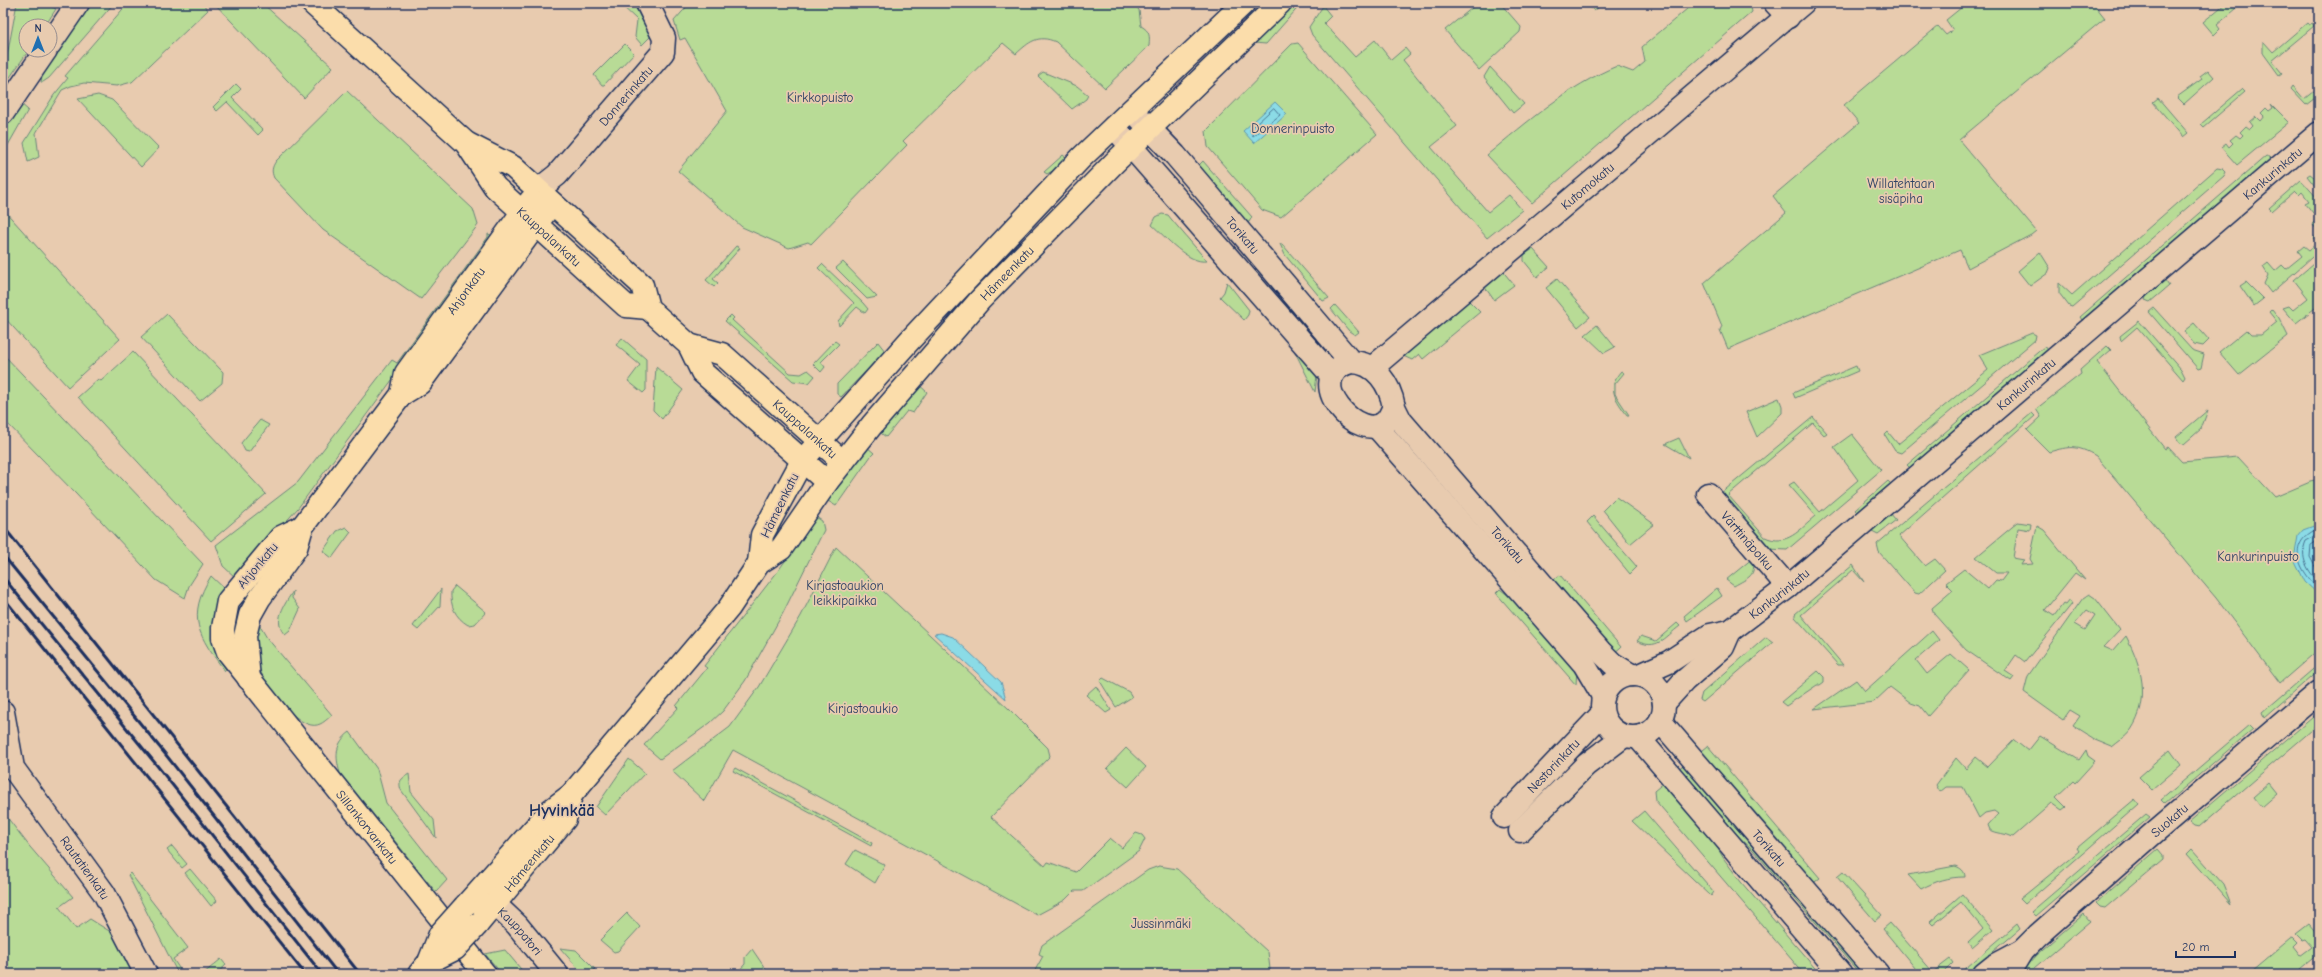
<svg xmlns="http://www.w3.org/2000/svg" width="2322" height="977" viewBox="0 0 2322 977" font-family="'Comic Neue',sans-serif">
<rect width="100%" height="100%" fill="#e8cbaf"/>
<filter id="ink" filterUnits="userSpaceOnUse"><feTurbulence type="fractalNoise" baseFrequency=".025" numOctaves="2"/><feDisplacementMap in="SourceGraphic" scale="8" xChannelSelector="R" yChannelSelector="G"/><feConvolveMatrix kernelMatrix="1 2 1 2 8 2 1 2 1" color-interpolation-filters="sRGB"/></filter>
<g filter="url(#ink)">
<path fill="#b8db96" stroke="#6a857a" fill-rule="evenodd" d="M17,3H45L56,9L45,26H26V50H29L8,80H5L4,72Z
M91,3H114L49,78L43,82H41L43,73Z
M128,3H202L208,10L132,82L117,86L84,83L71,86L62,90L36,133L39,157L28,162L24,143L54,95L68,78L65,76Z
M214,3H262L333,67L304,98Z
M619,3H633L651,36L642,45L635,37L637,20Z
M690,3H942L948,5L950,3H1132L1139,10L1141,26C1150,31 1150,36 1149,46L1105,88L1056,42C1038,34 1029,42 1016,54L1003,43L903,141L907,145L811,244L808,242L789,248L742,227L678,171L727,111L685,38L680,40L674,21Z
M1293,3H1302L1266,44L1254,43Z
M1478,3H1500L1521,27L1520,32L1479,70L1445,30Z
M1587,3H1604L1594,11Z
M1694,3H1750L1752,12L1532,203L1487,155C1527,122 1568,86 1617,66L1633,72L1645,62L1642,47Z
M1967,3H2093L2105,18L1959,140L2036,231L2031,235L1968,268L1960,250L1728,349L1720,330L1722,326L1704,283L1786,213L1773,196L1859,123L1844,105L1938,26L1946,35L1953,30L1946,20Z
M2226,3H2243L2217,25L2220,29L2214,35L2203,22Z
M1323,6L1331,16L1324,23L1355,57L1375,40L1391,60L1405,48L1410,54L1403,60L1457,126L1431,147L1488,212L1509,195L1522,210L1487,238L1312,35L1309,27Z
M2307,23L2309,25L2312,23L2314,26L2272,61L2282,73L2279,75L2263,53V41L2273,52Z
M1298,43L1377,134L1281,217L1262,210L1208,147L1206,131L1292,44Z
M625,44L634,53L604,85H602L594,75Z
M1490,67L1524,104L1513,113L1484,77Z
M2208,70L2214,77L2184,104L2177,97L2202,79L2200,76Z
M1043,72L1077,86L1088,95L1086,99L1072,109L1038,76Z
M236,84L241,89L232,98L263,130L258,135L227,102L217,111L213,107Z
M2293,86L2304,99L2319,87V95L2306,105L2291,89Z
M2242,89L2245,92L2204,127L2201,124Z
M347,91L473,209L478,225L421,299L323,230L274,178C271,171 272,167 276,161Z
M98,95L112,100L159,148L141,167L78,99Z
M2158,98L2188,133L2183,137L2153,102Z
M21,104L28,110L3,154V129Z
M2271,104L2289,122L2237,165L2221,147L2226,143L2229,147L2233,143L2230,140L2236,135L2240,138L2243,135L2240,132L2246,126L2250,129L2253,126L2250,122L2256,117L2260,121L2264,116L2261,113L2266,108L2269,111L2273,108Z
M1063,155L1067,158L1056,169L1047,174L1044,172Z
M2266,156L2272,158L2082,320L2080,317Z
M1203,161L1252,217L1249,222L1246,223L1198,166Z
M2217,168L2223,169L2226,172L2224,176L2072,307L2069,306L2059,293V283L2072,295Z
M2310,174L2319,181V191L2307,176Z
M2301,180L2319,200V232L2312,224L2318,219L2305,203L2309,201L2302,192L2299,195L2295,191L2272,211L2269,208Z
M3,209L120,339L68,387L3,316Z
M1162,214L1168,215L1172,220L1207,261C1188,264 1166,237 1152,225L1156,217Z
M2319,233V251L2271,293L2264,284L2268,275L2263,267L2268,263L2275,271L2282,265L2286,269L2302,256L2298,251L2304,246L2309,250L2317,243L2313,238Z
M488,234L493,236L453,297L298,508L236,578L223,566L216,545L298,482L392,360L397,363L488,237Z
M1280,244H1282L1329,298L1323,301L1285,255Z
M736,246L740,248L713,279L718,283L714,287L706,280Z
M1533,249L1549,267L1537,277L1524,261V255Z
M2040,252L2050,268L2048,273L2030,286L2018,271Z
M2319,259V305L2296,323L2283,308L2289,306L2293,310L2308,298L2294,280Z
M843,262L877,297L867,299L836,268Z
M822,264L863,303L868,309L865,313L857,307L839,326L838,321L854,303L818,268Z
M1501,269L1514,285L1494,300L1484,286Z
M1557,279L1590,317L1578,327L1546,288Z
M2164,279L2169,286L2150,302L2145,300L2147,294Z
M1227,282L1249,310L1248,315L1244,320L1220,297L1224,292Z
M2246,282L2263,299L2254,306L2240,286Z
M1467,299L1480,312L1423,359L1419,354L1412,360L1401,355Z
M1335,305L1359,332L1355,335L1349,331L1331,309Z
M2154,308L2192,350L2204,354L2201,368L2198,369L2149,312Z
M2272,309L2279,318L2288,336L2239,375L2219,352L2246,330L2251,335H2261L2277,322L2269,312Z
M167,314L223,372L222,383L200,401L141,337Z
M731,315L734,318L732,320L790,373L801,374L808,370L815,376L809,383L793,381L725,321Z
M2139,321L2181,369L2185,377L2183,380L2137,327L2121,341L2120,336Z
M2194,323L2209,340L2203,346L2194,344L2184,331Z
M1597,325L1615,347L1604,353L1585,335Z
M2032,333L2036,335L2035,340L1901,453L1895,451L1885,435L1888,432L1898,444L1988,370L1979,355Z
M1286,334L1317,375L1315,392Z
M622,338L646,359V390L643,393L628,381L640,365L616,345Z
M835,341L839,344L821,362L825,367L821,372L813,364Z
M878,342L885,351L841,397L837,394V384Z
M2045,346L2048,350L1911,469L1907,465Z
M2107,346L2111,350L2097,362L2165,449L2168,447L2182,462L2238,457L2275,497L2310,482L2319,480V649L2280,683L2216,598L2096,456C2077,445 2070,446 2049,452L2027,430L2041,417L2036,409L2081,374L2080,370Z
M133,352L266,494L211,541L78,397L98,379L101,381Z
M3,354L203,564L189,586L185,598L156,580L76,494L3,419Z
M1856,366L1858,371L1795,398L1793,393Z
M656,367L683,390L662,419L653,410Z
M1621,371L1624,373L1615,384V394L1629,415H1627C1616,400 1606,388 1621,371Z
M918,384L927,392L913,413L907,411L886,437L878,431Z
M1779,398L1782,406V413L1757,437L1746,412Z
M2208,410L2201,429L2184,444L2180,443L2176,437Z
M2032,413L2035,416L1899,536L1925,566L1935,559L1945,570L1919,594L1915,593L1879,552L1877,544Z
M1813,417L1827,433L1824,435L1813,423L1728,495L1765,537C1787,547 1799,530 1816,516L1789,485L1794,482L1820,512L1858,480L1834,447L1852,434L1881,470L1787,550L1769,549L1720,494Z
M260,420L269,425L249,452L245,451L241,443Z
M1679,438L1689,458L1665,444Z
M866,446L874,453L871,456L836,506L828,501Z
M1888,481L1892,485L1858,513L1855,510Z
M1616,497L1654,524L1630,544L1603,510Z
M1890,513L1896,520L1878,534L1870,530Z
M1593,516L1637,567L1630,574L1587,522Z
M816,517L822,521L824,530L783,613L745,681L723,711L710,723L660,759L644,745L678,708L676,706L707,668L704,666L778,571Z
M2018,522L2031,524L2030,530L2018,528L2013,558L2024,560L2021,565L2033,564L2030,559L2037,526L2044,530L2085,580L2075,573L2045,610L2054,616L2063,604L2065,605L2069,600L2072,604L2025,662L2016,655L2005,671L2014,677L2011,681L1966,650L1934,614L1932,608L1953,590L1946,583L1964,569L1988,589L1996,580L2001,581L2007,573H1996L1976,557Z
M346,527L351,532L332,558L323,551L337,531Z
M836,547L1009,709L1048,748L1050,756L991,817L1045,866L1048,862L1076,872L1110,838L1122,848L1136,833L1142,835L1145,839L1139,851L1089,887L1083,891H1074L1065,900L1037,915L733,750L704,801L672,771L730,727L759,687L801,616Z
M1753,558C1756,577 1749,577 1734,586L1726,580Z
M1853,565L1864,582L1853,570L1801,615L1843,665H1838L1795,617V614Z
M1560,575L1621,647L1613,654L1553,580Z
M211,576L226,590L216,648L218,658L226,669L225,671C198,636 186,617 211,576Z
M455,586L486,612L475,624L468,625C455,617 450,606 451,591Z
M1717,588L1722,596L1687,621L1684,616Z
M441,589L440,606L418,630L413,626Z
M1500,589L1530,613L1577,668L1576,685L1496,593Z
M293,591L292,598L300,609L290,631L285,635C272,621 285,604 293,591Z
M2089,594L2095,598L2120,630L2104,647L2113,651L2126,636C2142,666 2151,700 2131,730C2126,737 2118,742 2112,747L2095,740L2073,726L2080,716L2070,710L2063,720L2024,692L2028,676L2083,598ZM2087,610L2095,615L2085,630L2075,624Z
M257,621L267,638L332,715C326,720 320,727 311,725C293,722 264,684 259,667C254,650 255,637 257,621Z
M1677,623L1680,626C1664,638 1657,651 1637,641L1641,636L1656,641Z
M1932,631L1939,640L1916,660L1927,674L1951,654L1969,670L1928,716L1920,706L1911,703L1890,687L1874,702L1814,709L1856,680L1865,691Z
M1766,637L1773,642L1703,702L1700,700L1702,693Z
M2319,664V670L2264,718L2262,713Z
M1818,671L1824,677V682L1820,685H1817L1786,706L1781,702Z
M1103,678L1129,692L1132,697L1116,707L1100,681Z
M1096,686L1111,710L1106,713L1086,695Z
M2319,712V724L2199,827L2194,826L2189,822Z
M2249,725L2253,729L2165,804L2161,800Z
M350,732L377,769L386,803L447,880L436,892L340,773C335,756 335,743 350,732Z
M2040,736L2079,760L2086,750L2088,756L2095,761L2075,783L2073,781L2056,797L2066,807L2062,810L2052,803L2013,837C2005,833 1998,834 1990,830L1988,825L1998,814L1994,811L1985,813L1979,818L1963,787H1946L1940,792L1936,785L1956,758L1966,769L1976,757L1988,767L2014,740L2028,751Z
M1708,746L1820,878L1811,885L1698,754Z
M1126,748L1146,767L1128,787L1107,768Z
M2170,750L2181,765L2152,790L2139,777Z
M629,759L645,773L605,815L596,807Z
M1687,762L1869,974H1860L1753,850L1723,822L1677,770Z
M735,768L872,843L871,846L733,771Z
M409,774L411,792L434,820L436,838L401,790C398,781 401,779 409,774Z
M1666,781L1711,837L1724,859L1741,882L1820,974H1804L1655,800L1654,791Z
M2269,783L2277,793L2261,807L2253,797Z
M2135,799L2139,804L2025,904L2020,899L2079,851L2077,848Z
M1644,811L1714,892L1711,896L1632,821Z
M3,812L30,847L73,897L59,907L76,929L90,919L114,934L133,974H3Z
M2146,814L2150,817L2035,916L2031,912Z
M172,846L187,864L182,868L167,850Z
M2158,849L2163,855V859L2105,908L2100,907L2096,903Z
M2192,849L2223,884L2231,904L2187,854Z
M855,850L885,865L875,883L846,864Z
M1159,866L1177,869L1268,952L1270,969L1269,974H1033L1043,956L1039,954L1042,945L1148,870Z
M1955,866C1961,868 1965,871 1965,877C1948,877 1936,881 1921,889L1908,875Z
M190,869L217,901L211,906L185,873Z
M1843,872L1882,915L1875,921L1837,877Z
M130,873L188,948L173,959L183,974H178L128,875Z
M1962,894L1993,930L1972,948L1968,943L1983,929L1961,902L1933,925L1930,922Z
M627,913L640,927L618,951L614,952L600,940Z
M2084,914L2090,921L2028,974H2019L2036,955Z
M1890,923L1933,972L1950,959L1953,963L1942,974H1920L1883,929Z
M2017,924L2020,929L1967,974H1959Z
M2309,924L2319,936V954L2301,969L2305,974H2253L2251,972L2290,939L2292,938L2297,943L2293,947L2300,956L2312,947L2305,939L2302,940L2296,934Z
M560,948L576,950L595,969L590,974H583Z
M752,949L769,974H736L745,964V957Z
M505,950L525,974H502L485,954Z
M221,959L226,965L216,974H203Z"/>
<path fill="#8bdbe6" stroke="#5e96b0" d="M1275,102L1287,114L1254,143L1243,131Z
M2319,524V595L2305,582L2294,559L2298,536L2303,530Z
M941,633L953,637L1001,682L1006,699L934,634Z"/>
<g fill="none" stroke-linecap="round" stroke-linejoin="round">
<path stroke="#487494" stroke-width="1" d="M1274,108L1280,115L1253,136L1250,130Z
M2319,528C2285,543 2298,569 2319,589
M2319,534L2306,541C2299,557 2308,572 2319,582
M2319,540L2311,545L2310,557L2319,574"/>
<g stroke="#1b2f5e" stroke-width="25">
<g id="minor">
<path d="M1775,3L1788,17"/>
<path d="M50,44L78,3"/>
<path id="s1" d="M1132,110L1175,155L1351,362"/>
<path d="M3,113L46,50"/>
<path d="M1114,127L1331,375"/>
<path id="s2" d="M538,190L557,175L663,52L664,38L647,3"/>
<path d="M1351,362C1376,362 1390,385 1394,407C1391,412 1390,417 1386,421C1360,447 1298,377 1351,362Z"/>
<path id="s3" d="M1372,368L1803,3"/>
<path id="s4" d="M1394,407L1401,421L1600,651L1613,664L1631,675"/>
<path d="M1376,426L1584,664L1603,696"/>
<path id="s5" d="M1708,494L1788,587"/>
<circle cx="1633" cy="706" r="31"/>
<path id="s6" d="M1640,675L1669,662L1710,635L1730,631L1788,587L2319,133"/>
<path d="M1664,703L1684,681L1723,647L1730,631"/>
<path id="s7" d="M3,712L13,768L104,893L146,974"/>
<path id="s8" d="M1661,722L1878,974"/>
<path d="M1638,737L1841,974"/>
<path id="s9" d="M1504,817L1602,714"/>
<path d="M1520,831L1586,765L1624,736"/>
<path id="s10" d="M481,891L517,925L557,974"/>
<path d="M1984,974L1994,966L2022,951"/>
<path id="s11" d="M2008,974L2022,951L2038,935L2156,831L2319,692"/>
</g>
</g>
<g stroke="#1b2f5e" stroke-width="25">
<g id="major">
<path id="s12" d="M312,3L466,143L495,187L626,306L648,308"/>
<path d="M466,143L513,167L642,285L648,308L689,345L702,372L827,482"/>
<path id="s13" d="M689,345L722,354L843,462"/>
<path id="s14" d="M402,394L406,373L531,200"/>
<path id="s15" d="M302,527L281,537L228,601L223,628V638L228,652L485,974"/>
<path d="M759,563L762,535L802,461L910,340L1081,158L1244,3"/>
<path d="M249,679L245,636L250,615L259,599L296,548L302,527L402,394L420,383L552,203"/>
<path id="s16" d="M465,906L551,810L571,795L729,608L759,563L781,549L827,482L872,425L980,300L1115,162L1280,3"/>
<path id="s17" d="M477,925L565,819L571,795"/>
<path d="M419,974L429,962"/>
</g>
</g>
<use href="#minor" stroke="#e8cbaf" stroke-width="22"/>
<use href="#major" stroke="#fbddab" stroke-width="22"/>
<path stroke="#1b2f5e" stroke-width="3" d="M3,526L360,974
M3,555L166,755L338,974
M3,577L155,763L322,974
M3,597L305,974"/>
<g stroke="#1b2f5e" stroke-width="25" stroke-linecap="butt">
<path id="major-bridge" d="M429,962L440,934L465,906
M429,962L455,949L477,925"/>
</g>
<use href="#major-bridge" stroke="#fbddab" stroke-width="22"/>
</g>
</g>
<g text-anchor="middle" stroke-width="3.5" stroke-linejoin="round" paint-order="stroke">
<g font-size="13" fill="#1b2f5e" stroke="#e8cbaf">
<text dy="5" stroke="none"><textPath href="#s2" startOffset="129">Donnerinkatu</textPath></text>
<text dy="5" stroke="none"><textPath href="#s6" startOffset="811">Kankurinkatu</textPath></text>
<text dy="5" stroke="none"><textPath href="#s3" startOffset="282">Kutomokatu</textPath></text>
<text dy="5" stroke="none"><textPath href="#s1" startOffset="167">Torikatu</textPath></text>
<text dy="5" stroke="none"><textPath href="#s12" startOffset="334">Kauppalankatu</textPath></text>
<text dy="5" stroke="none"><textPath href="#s16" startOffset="836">Hämeenkatu</textPath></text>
<text dy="5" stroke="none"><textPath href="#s14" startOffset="123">Ahjonkatu</textPath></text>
<text dy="5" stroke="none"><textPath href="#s6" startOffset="487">Kankurinkatu</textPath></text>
<text dy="5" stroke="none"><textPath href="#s13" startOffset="146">Kauppalankatu</textPath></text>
<text transform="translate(779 505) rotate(-64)" y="5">Hämeenkatu</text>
<text dy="5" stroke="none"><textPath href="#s5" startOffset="61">Värttinäpolku</textPath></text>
<text dy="5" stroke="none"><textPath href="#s4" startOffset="179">Torikatu</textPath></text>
<text transform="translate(257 565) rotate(-50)" y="5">Ahjonkatu</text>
<text dy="5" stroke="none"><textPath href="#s6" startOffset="163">Kankurinkatu</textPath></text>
<text dy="5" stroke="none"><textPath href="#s9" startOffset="71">Nestorinkatu</textPath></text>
<text dy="5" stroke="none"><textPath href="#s11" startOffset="224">Suokatu</textPath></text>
<text dy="5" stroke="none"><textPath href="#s15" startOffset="382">Sillankorvankatu</textPath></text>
<text dy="5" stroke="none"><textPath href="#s8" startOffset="166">Torikatu</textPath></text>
<text dy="5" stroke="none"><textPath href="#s17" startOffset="81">Hämeenkatu</textPath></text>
<text dy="5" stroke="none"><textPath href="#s7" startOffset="180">Rautatienkatu</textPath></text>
<text dy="5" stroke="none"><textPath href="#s10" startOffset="56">Kauppatori</textPath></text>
</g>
<g font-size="13" fill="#2b4064" stroke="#e8cbaf">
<text x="820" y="102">Kirkkopuisto</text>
<text x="1293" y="133">Donnerinpuisto</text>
<text x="1901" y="188">Willatehtaan<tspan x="1901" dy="15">sisäpiha</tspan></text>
<text x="2258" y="561">Kankurinpuisto</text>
<text x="845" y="590">Kirjastoaukion<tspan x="845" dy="15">leikkipaikka</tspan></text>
<text x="863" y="713">Kirjastoaukio</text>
<text x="1161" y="928">Jussinmäki</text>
</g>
<g font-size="17" font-weight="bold" fill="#1b2f5e" stroke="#e8cbaf">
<text x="562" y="816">Hyvinkää</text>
</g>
</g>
<rect width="2322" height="977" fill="none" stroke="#e8cbaf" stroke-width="16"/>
<rect x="8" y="8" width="2306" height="961" fill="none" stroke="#1b2f5e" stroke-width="1.5" filter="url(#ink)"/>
<g transform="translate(38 38)"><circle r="19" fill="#e8cbaf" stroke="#968d8f"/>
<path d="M0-3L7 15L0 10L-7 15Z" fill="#1f6fb2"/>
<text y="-6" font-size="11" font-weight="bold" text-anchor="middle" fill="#1b2f5e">N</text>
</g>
<path d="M2176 951v6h59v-6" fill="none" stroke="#1b2f5e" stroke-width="2"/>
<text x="2182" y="951" font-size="12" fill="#1b2f5e" stroke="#e8cbaf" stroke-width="3" paint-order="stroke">20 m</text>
</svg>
